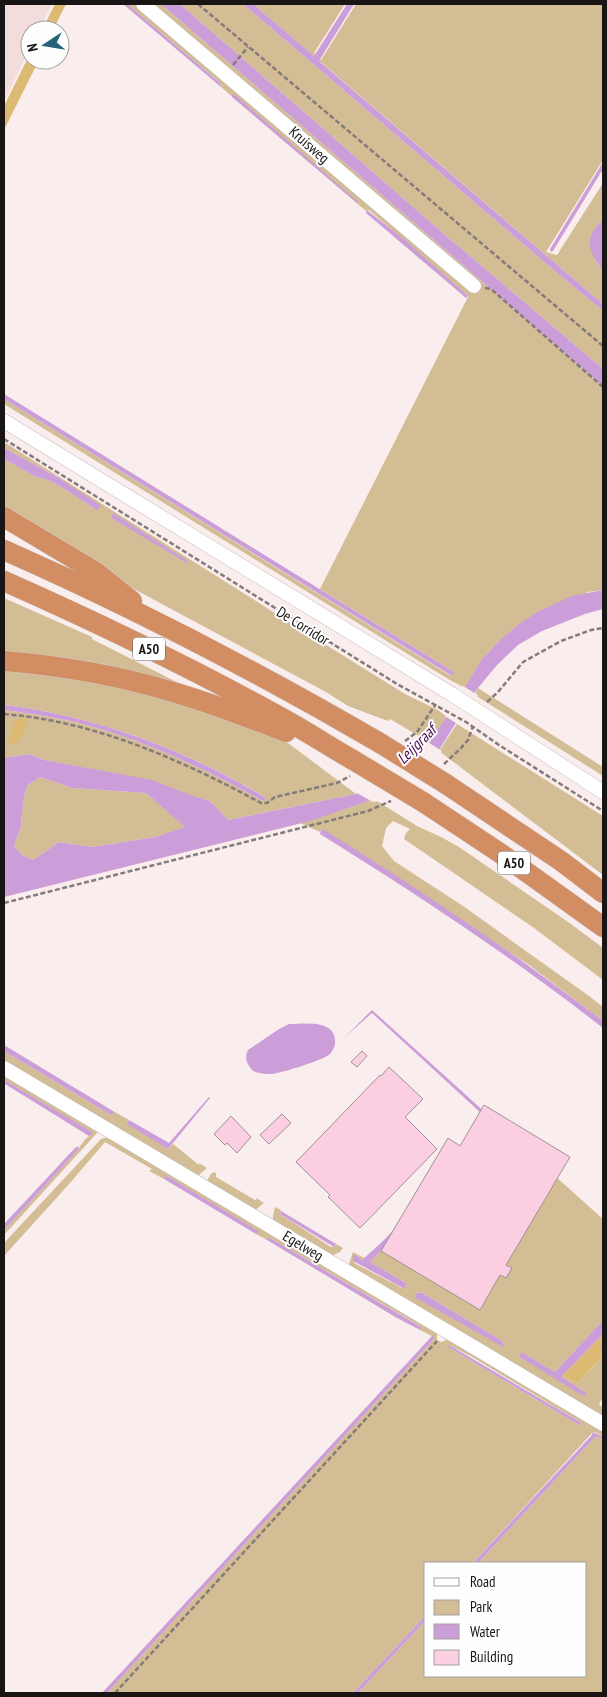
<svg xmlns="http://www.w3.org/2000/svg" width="607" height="1697" viewBox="0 0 607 1697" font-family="'PT Sans Narrow',sans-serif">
<rect width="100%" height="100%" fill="#faeded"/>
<path fill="#f3dddc" d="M4,4H52L39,30H30V48L4,101Z"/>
<path fill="#d3bd94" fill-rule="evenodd" d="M127,4H161L603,386V590L588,592L499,641L482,659L465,688L448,679L4,404V399L451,676L454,672L320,589L468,297L467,295L369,210L366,211L221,87L220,83Z
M180,4H243L543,261L603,311V369L443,233Z
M253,4H345L314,53L321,60L356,4H603V160L546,252L557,255L603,183V220L596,227L595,260L603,271V304Z
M4,442L278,615L405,694L438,710L447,717L429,742L390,719L388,721L348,706L326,692L134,589L4,512V459L36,477L48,480L63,488L95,509L57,477L4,448Z
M4,598L92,637V639L204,696L4,656Z
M4,666L113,681L249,724L288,743L356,794L228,820L210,801L97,770L45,760L28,754L4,758V710C28,713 52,717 75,722C137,737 206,769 261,800L263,801L265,797C189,751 93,715 4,705Z
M478,688L603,767V776L475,695Z
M457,724L603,816V875L439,751Z
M40,777L72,788L146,793L186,827L155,837L92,847L59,842L33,860L22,855L14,846L21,827L23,802L27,786Z
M374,799L417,826L441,837L459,847L571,924L603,948V980L534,928L404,839L406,833L410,829L393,821L386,828L382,846L394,861L463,906L589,996L603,1007V1021L529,965L321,830L320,832L300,823Z
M4,1051L111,1115L113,1114V1111L129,1120L127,1121L168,1149L173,1144L199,1165V1163L207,1168L195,1178L4,1064Z
M4,1072L96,1127L97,1133L4,1235V1230L78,1150C81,1145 85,1137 92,1135V1133L6,1081L5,1084L4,1083Z
M499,1126L603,1219V1320L555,1372L523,1353L586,1393L562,1377V1376L577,1384L603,1356V1402L601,1400L599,1405L603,1407V1420L348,1267L353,1252L364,1258L362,1260L356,1255H353V1261L356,1264L402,1288H405L406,1283L370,1262ZM421,1292L502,1341L504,1345L416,1293Z
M105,1138H113L437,1330V1340L441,1342L452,1338L603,1428V1437L595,1432L592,1433L473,1563H426V1615L353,1693H107L434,1339L432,1336L420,1330V1326L270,1238H268L267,1240L256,1234L257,1231L167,1176L165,1177L164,1179L149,1171L152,1169L105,1142L70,1183L4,1256V1243L101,1139ZM449,1345L474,1358L580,1422L581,1424L579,1425L453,1350L449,1347Z
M214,1172L216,1173V1177L255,1200H256V1198L264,1203L253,1212L205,1184L211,1174Z
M275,1207L281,1210L280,1214L331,1247H334L336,1244L343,1248L340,1252L329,1257L273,1224V1216Z
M596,1436L603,1440V1693H358L426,1620V1676H586V1563H478Z"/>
<path fill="#dcba74" d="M55,4H66L53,30H42Z
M30,54V60H39L4,130V106Z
M21,718H26C28,727 21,740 14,745L10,744L8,740L15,721Z
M603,1334V1356L577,1384L562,1376Z"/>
<path fill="#cc9ed9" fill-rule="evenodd" d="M123,4H127L220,83L221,87Z
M161,4H180L443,233L596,363L603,369V386Z
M243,4H253L314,56L347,4H354L319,61L603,304V311L543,261Z
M232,94L235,95L357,201V203L232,97Z
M603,162V169L553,251L551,252L550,249Z
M367,210L406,241L467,295V298H466L366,213Z
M603,220V271C588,252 583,237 603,220Z
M4,394L454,672L452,676L4,399Z
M4,448L57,477L100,505L98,510L95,509L63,488L48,480L36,477L4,459Z
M113,513L188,561L187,563L111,518Z
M603,590V609L585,614L542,631L518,645L497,665L478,688L439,750L374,799L310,821L4,897V758L28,754L45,760L152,780L193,796L210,801L228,820L356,794L384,782L417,757L447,717L482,659L499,641L518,625L539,611L572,596ZM40,777L72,788L146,793L185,827L155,837L92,847L59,842L33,860L22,855L14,846L21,827L23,802L27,786Z
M4,705C93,715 189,751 266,798L263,801L261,800C206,769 137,737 75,722C52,717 28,713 4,710Z
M321,830H324C416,887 504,946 591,1012L603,1021V1028C512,957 418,895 320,834Z
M372,1010L498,1124L495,1126L372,1013L345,1037Z
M289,1024C303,1024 334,1019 335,1040C336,1045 333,1050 330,1054C324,1060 281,1073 272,1074C265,1074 258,1073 253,1071C247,1064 244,1059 248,1050L279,1029Z
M4,1045L113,1111V1114L111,1115L4,1051Z
M6,1081L92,1132V1135L89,1136L5,1084Z
M209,1097L210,1098L168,1149L127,1124L129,1120L169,1143Z
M486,1135L488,1139L370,1262L406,1283L405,1288H403L353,1261V1255H356L362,1260L382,1242Z
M79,1146L78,1150L4,1230V1224L75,1148Z
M167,1176L258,1231V1233L256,1234L164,1179V1177Z
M281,1211L336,1244L334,1247L280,1214Z
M268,1238H270L421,1327L420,1330L397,1318L267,1240Z
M421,1292L502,1341L504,1345L503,1347L416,1298L415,1294Z
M603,1320V1334L563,1375L562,1377L586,1393V1395L583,1396L520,1357V1354L523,1353L555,1372Z
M432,1336H434V1339L107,1693H102Z
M449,1345L580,1422L581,1424L579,1425L453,1350L448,1347Z
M593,1432L603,1437V1440L596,1436L478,1563H473L592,1435Z
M426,1615V1620L358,1693H353Z"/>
<path fill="#faeded" d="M463,686L478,695L459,725L445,716Z
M426,741L442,751L410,786L387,800L373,802L355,792L383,780L401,769L415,755Z"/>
<path fill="#fccee2" stroke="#9d9296" d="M362,1051L367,1056L357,1067L351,1062Z
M389,1067L423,1099L405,1117L437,1149L360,1228L328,1197L330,1195L296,1162L380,1075L381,1076Z
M484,1105L570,1157L506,1265L512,1268L506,1278L500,1275L480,1310L381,1251L448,1138L460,1146Z
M282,1114L291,1123L269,1144L260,1135Z
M231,1116L251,1137L237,1153L227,1143L225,1145L214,1134Z"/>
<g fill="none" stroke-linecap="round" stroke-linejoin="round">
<g stroke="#c6bab9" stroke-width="15">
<path id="minor" d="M143,4L474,286
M4,421L453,695L603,792
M4,1068L603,1424"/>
</g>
<g stroke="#cdcccc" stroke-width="21">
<path id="highway" d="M4,517L96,572L132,601
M4,550C133,607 258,672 380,743
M4,581C101,624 198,671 291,723C312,735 332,748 353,760
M4,661C51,665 98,672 144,684C192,696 239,714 286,732
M446,784L561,861L603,893
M423,802L500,853L603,927"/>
</g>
<path stroke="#847b7b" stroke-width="2.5" stroke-dasharray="5 2.5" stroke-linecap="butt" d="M198,4L603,346
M233,65L248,47
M485,288L491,289L603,387
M4,439L397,684L466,722L499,745L603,811
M487,702L498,692L523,662L561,641L591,630L603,628
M4,714C94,721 182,760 261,803H267L275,797L337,783L350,776
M405,741L417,732L436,704
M444,764L461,748L468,740L473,726
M4,903L368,811L391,801
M115,1693L437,1341"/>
<use href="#minor" stroke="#fff" stroke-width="14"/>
<use href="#highway" stroke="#d28e62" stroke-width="20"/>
<g stroke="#cdcccc" stroke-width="21" stroke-linecap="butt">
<path id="highway-bridge" d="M380,743L446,784
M353,760L423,802"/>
</g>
<use href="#highway-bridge" stroke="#d28e62" stroke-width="20"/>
</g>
<g text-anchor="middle" stroke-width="4" stroke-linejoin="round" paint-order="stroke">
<g fill="#fefefe" stroke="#5e5b5b" stroke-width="1">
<rect x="133" y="637.5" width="32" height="23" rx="4"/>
<rect x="498" y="851.5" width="32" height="23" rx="4"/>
</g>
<g font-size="14" font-weight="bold" fill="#1a1515">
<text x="149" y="654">A50</text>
<text x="514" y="868">A50</text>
</g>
<g font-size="15" fill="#1a1515" stroke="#fefefe">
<text transform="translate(309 145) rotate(41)" y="5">Kruisweg</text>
<text transform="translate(303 626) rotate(32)" y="5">De Corridor</text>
<text transform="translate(303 1246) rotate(31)" y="5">Egelweg</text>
</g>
<g font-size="16" font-style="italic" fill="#490f56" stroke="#fefefe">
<text transform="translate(416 744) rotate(-45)" y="6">Leijgraaf</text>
</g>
</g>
<rect width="607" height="1697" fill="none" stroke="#1a1515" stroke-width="10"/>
<rect x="424" y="1562" width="162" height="115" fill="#fefefe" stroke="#a3a1a1"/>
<rect x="434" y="1578" width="25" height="8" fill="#ffffff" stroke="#a3a1a1"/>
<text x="470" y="1587" font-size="15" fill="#1a1515">Road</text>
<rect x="434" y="1600" width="25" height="15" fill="#d3bd94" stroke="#a3a1a1"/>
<text x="470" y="1612" font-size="15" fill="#1a1515">Park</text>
<rect x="434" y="1624" width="25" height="15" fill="#cc9ed9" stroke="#a3a1a1"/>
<text x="470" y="1637" font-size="15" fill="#1a1515">Water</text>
<rect x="434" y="1650" width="25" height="15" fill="#fccee2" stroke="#a3a1a1"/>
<text x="470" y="1662" font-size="15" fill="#1a1515">Building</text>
<g transform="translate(45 45) rotate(258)"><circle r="24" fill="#fefefe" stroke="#a3a1a1"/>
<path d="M0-4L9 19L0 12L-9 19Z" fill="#246379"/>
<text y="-8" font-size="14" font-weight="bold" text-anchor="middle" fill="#1a1515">N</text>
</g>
</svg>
